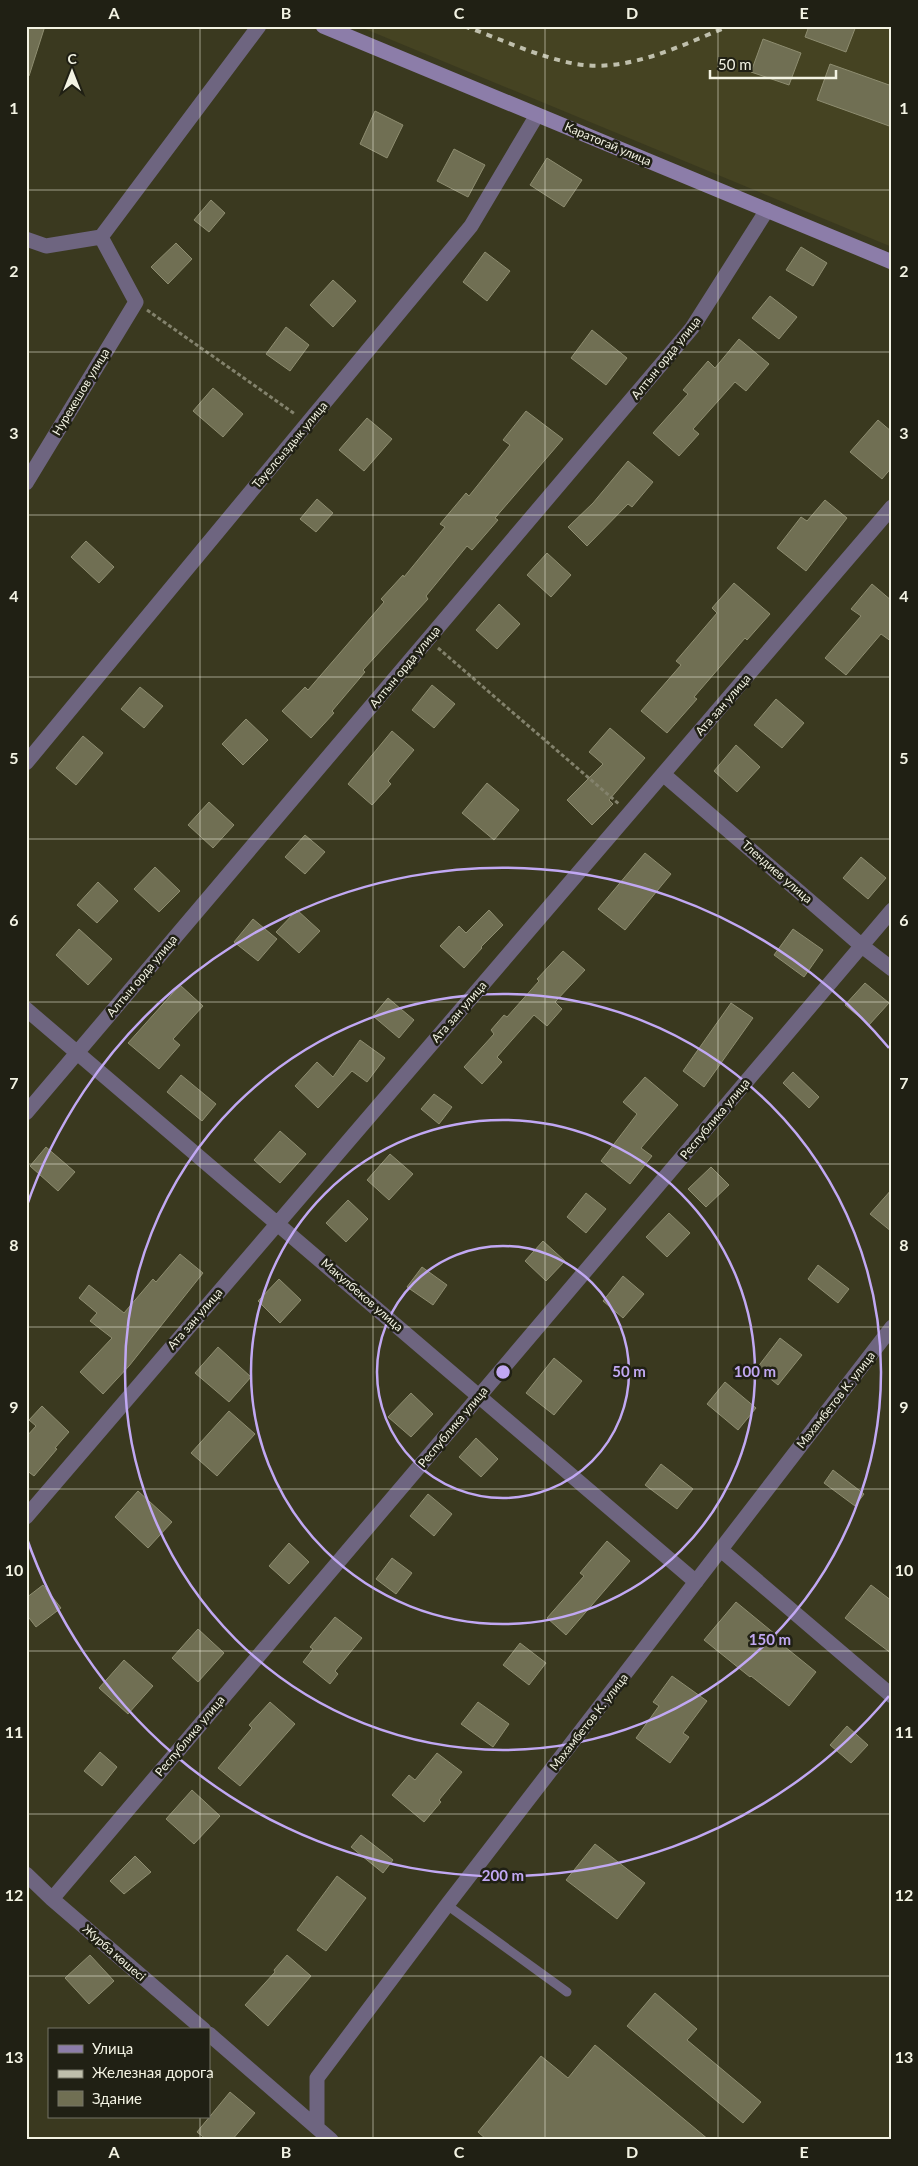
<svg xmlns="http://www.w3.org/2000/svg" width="918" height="2166" viewBox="0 0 918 2166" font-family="Lato,sans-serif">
<rect width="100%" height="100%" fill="#3a391f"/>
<path fill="#454322" d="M358,26H892V247Z"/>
<path fill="#706f53" stroke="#8e8d70" d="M26,26H45L29,76H26Z
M809,26H856L846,52L805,37Z
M763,39L801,53L789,85L751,72Z
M830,64L892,86V127L817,100Z
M375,111L403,125L387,158L360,144Z
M454,149L485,165L468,197L437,181Z
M547,158L582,180L564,207L530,185Z
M211,200L225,213L209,232L194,220Z
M176,243L192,259L168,284L151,267Z
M801,247L827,263L813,286L786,270Z
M485,252L510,271L487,301L463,282Z
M333,280L356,301L333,327L310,305Z
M770,296L797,317L779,339L752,318Z
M286,327L309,345L290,371L266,354Z
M592,330L627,358L606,385L571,358Z
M739,339L769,364L746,391L735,382L693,429L699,434L679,456L653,433L688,394L683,390L708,361L715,368Z
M213,388L243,414L223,437L193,411Z
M526,411L563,439L495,518L498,520L472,550L467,546L426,596L428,599L363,670L365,672L332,711L334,713L311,738L282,711L305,687L308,690L384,602L381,599L403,575L404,577L445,527L440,524L466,493L469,496L510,445L503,440Z
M367,418L392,439L364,471L339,450Z
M878,420L892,432V467L882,479L850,452Z
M628,461L653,482L632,507L628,504L587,546L568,527L593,503Z
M317,499L333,513L316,532L300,519Z
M825,500L847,518L806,571L777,548L801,517L807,521Z
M86,541L114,567L99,583L71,557Z
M547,553L571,575L551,597L527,575Z
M734,583L770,614L747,640L745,638L694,697L697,699L667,733L641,711L681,665L676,661L717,613L712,608Z
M872,584L892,601V642L881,634L846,675L825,658L861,616L851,609Z
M499,604L520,624L497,649L476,630Z
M432,685L455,704L434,728L412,710Z
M140,687L163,706L144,728L121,709Z
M776,699L804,723L782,748L754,725Z
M246,719L268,740L243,765L222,744Z
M610,728L645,758L609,800L613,804L592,825L567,800L603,764L589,752Z
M392,731L414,750L388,781L391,784L372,805L348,784Z
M83,736L103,753L76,785L56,768Z
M736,745L760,767L737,792L714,771Z
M487,783L519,810L494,840L462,813Z
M209,802L234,825L213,848L188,825Z
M305,835L325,852L305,874L285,857Z
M645,853L671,874L625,930L598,909Z
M861,857L886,878L868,899L843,878Z
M155,867L180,891L159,912L134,889Z
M98,882L118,901L97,923L77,905Z
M297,910L320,931L299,953L276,932Z
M489,910L503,925L481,947L482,948L464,968L440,946L459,926L466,933Z
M253,919L277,939L258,961L234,942Z
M79,929L112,959L88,985L56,955Z
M793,929L823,950L804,977L774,955Z
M563,951L585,970L555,1002L562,1009L547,1026L534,1015L497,1057L502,1062L482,1084L464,1067L494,1034L491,1030L504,1015L507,1017L539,981L537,979Z
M865,983L889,1003L869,1025L845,1005Z
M180,985L203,1006L173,1039L180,1045L159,1069L128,1043Z
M388,998L414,1020L399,1038L373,1016Z
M731,1003L753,1018L704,1087L683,1071Z
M360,1040L385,1058L367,1082L352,1071L318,1108L295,1086L317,1062L333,1077Z
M793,1072L819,1097L809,1108L783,1083Z
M181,1075L216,1104L202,1121L167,1092Z
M645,1077L678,1105L641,1148L652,1156L630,1184L601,1161L637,1114L623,1102Z
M434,1094L452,1107L439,1124L421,1109Z
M280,1131L306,1154L280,1183L254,1160Z
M46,1147L75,1172L58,1191L30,1166Z
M390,1154L413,1174L389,1200L367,1180Z
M711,1167L729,1185L706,1207L688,1189Z
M892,1189V1232L870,1214Z
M586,1193L606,1209L586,1233L567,1217Z
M348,1200L368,1219L346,1242L326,1223Z
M669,1213L690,1233L667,1257L646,1237Z
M543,1241L565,1261L546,1281L525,1261Z
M180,1254L203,1273L129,1366L103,1394L80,1372L112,1338L90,1321L97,1313L79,1298L89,1285L124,1313L153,1279L156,1282Z
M818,1265L849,1289L838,1303L808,1279Z
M422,1267L447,1285L433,1305L407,1287Z
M623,1276L644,1294L623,1318L603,1301Z
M279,1279L301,1300L280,1323L258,1301Z
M780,1338L802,1355L778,1385L757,1368Z
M218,1347L251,1377L229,1402L195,1373Z
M554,1358L582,1381L554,1415L526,1393Z
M725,1382L756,1408L738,1430L707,1404Z
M411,1393L433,1414L411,1437L388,1417Z
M42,1406L69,1432L55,1448L57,1449L34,1476L26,1470V1437L36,1426L29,1420Z
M229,1411L255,1434L217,1476L191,1453Z
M476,1438L498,1459L481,1477L459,1457Z
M661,1464L693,1489L677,1509L645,1485Z
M833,1470L864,1494L855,1506L824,1483Z
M138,1491L172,1522L148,1548L115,1517Z
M428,1494L452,1514L434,1536L410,1516Z
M607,1541L630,1561L566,1635L547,1618L584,1576L580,1573Z
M289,1543L309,1562L289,1584L269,1566Z
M392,1558L412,1573L396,1594L376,1579Z
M43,1585L61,1608L36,1627L26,1614V1598Z
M871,1585L892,1601V1654L845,1618Z
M736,1602L781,1639L779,1642L816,1672L789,1706L751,1676L750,1677L704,1640Z
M335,1617L362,1638L335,1671L338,1674L330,1684L303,1662L313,1649L310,1647Z
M198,1629L224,1653L198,1682L172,1658Z
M520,1643L546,1663L529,1685L503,1665Z
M124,1660L153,1686L128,1714L99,1688Z
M672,1676L707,1701L683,1733L689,1737L670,1763L636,1738L659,1706L653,1702Z
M270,1702L295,1724L240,1786L218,1768L252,1728L249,1725Z
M478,1702L509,1724L493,1747L461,1724Z
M847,1726L868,1745L851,1763L830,1745Z
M100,1752L117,1767L102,1786L84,1771Z
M437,1753L462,1772L439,1800L441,1802L424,1822L392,1795L409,1775L415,1780Z
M192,1790L220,1816L194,1844L166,1819Z
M361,1835L393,1860L383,1873L351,1847Z
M595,1844L645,1883L617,1919L566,1880Z
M135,1856L151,1872L124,1894L110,1881Z
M337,1876L366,1898L326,1951L297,1930Z
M90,1955L114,1981L89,2004L65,1978Z
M287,1955L311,1976L268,2026L245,2005L275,1972L274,1970Z
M655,1993L697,2029L687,2040L761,2102L743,2123L627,2026Z
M595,2045L709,2140H487L478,2132L541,2056L568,2078Z
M230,2092L255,2113L232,2140H207L197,2132Z"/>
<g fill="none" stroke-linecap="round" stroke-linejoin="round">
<path stroke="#83826c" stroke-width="3" stroke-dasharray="4 2.5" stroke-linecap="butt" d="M147,310L295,414
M438,648L619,804"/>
<path stroke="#6e6580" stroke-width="9" d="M447,1905L567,1992"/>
<path stroke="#6e6580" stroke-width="15" d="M26,239L46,246L101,237L259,26
M26,483L136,302L101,237
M26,763L471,226L537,115
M663,774L862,946L892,969
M26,1009L696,1582
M26,1113L692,328L767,210
M26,1517L892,507
M721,1550L892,1696
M26,1874L52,1899L204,2030
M52,1899L892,910
M209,2034L331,2140
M317,2127V2078L447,1905L892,1327"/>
<path stroke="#8c7da9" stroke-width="15" d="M323,26L892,262"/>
<path stroke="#bfbfac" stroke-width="4" stroke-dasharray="6 6" stroke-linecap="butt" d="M464,26C501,39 538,57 576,64C628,73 682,45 729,26"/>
</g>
<path fill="none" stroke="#f3f3e3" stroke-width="1" stroke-opacity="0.55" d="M200,26V2030M373,26V2140M545,26V2140M718,26V2140M26,190H892M26,352H892M26,515H892M26,677H892M26,839H892M26,1002H892M26,1164H892M26,1327H892M26,1489H892M26,1651H892M26,1814H892M26,1976H892M200,2117V2140"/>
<g fill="none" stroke="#c1a8f3" stroke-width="2.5">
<circle cx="503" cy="1372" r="126"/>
<circle cx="503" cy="1372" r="252"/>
<circle cx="503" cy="1372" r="378"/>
<path d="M889 1696A504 504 0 0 1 26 1536M26 1208A504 504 0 0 1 889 1048"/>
</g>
<g text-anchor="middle" stroke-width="5" stroke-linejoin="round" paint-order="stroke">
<g font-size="12" fill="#f3f3e3" stroke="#202014">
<text transform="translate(608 144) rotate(23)" y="4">Каратогай улица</text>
<text transform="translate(666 358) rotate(-51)" y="4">Алтын орда улица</text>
<text transform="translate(81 392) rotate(-59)" y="4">Нурекешов улица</text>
<text transform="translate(290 445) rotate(-50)" y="4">Тауелсыздык улица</text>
<text transform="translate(405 667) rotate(-50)" y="4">Алтын орда улица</text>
<text transform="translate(723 705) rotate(-49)" y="4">Ата зан улица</text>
<text transform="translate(777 872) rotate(41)" y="4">Тлендиев улица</text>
<text transform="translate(142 976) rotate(-50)" y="4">Алтын орда улица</text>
<text transform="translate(459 1012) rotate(-49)" y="4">Ата зан улица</text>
<text transform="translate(715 1119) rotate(-50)" y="4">Республика улица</text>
<text transform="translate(362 1295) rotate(41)" y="4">Макулбеков улица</text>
<text transform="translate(195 1319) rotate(-49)" y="4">Ата зан улица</text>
<text transform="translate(836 1400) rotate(-52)" y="4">Махамбетов К. улица</text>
<text transform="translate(453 1427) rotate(-50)" y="4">Республика улица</text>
<text transform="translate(589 1722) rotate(-52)" y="4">Махамбетов К. улица</text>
<text transform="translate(190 1736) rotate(-50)" y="4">Республика улица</text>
<text transform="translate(114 1953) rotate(41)" y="4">Журба көшесі</text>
</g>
</g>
<circle cx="503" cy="1372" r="8" fill="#c1a8f3" stroke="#202014" stroke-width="2.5"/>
<g font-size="15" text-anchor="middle" font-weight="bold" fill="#c1a8f3" stroke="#202014" stroke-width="5" stroke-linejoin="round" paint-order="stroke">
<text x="629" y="1377">50 m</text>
<text x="755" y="1377">100 m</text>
<text x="770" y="1645">150 m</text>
<text x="503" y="1881">200 m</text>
</g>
<rect width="918" height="2166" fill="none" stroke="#202014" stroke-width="55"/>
<rect x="48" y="2028" width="162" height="90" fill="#202014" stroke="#747467"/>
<rect x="58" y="2045" width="25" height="8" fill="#8c7da9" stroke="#747467"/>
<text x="92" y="2054" font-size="15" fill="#f3f3e3">Улица</text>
<rect x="58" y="2070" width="25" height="8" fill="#bfbfac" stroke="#747467"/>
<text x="92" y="2078" font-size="15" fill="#f3f3e3">Железная дорога</text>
<rect x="58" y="2091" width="25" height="15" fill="#706f53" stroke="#747467"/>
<text x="92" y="2104" font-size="15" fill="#f3f3e3">Здание</text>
<g transform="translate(72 72)" stroke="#202014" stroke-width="4" paint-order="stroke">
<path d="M0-4L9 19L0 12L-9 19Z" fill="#f3f3e3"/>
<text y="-8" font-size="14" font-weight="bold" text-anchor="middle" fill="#f3f3e3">С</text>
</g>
<path d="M710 70v8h126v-8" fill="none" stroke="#f3f3e3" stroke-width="2.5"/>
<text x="718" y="70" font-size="15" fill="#f3f3e3" stroke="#202014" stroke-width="4" paint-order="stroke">50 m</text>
<rect x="28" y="28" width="862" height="2110" fill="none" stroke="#f3f3e3" stroke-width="2"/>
<g font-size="16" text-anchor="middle" font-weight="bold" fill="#f3f3e3">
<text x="114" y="19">A</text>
<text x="286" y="19">B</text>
<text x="459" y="19">C</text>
<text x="632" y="19">D</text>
<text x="804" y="19">E</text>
<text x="14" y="114">1</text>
<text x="904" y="114">1</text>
<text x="14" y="277">2</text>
<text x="904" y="277">2</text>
<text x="14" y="439">3</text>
<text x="904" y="439">3</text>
<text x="14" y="602">4</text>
<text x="904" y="602">4</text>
<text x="14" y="764">5</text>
<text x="904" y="764">5</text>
<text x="14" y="926">6</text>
<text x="904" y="926">6</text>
<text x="14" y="1089">7</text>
<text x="904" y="1089">7</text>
<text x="14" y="1251">8</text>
<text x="904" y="1251">8</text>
<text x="14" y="1413">9</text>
<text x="904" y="1413">9</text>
<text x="14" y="1576">10</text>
<text x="904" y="1576">10</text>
<text x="14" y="1738">11</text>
<text x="904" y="1738">11</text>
<text x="14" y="1901">12</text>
<text x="904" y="1901">12</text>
<text x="14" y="2063">13</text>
<text x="904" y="2063">13</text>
<text x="114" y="2158">A</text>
<text x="286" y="2158">B</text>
<text x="459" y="2158">C</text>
<text x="632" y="2158">D</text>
<text x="804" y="2158">E</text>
</g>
</svg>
